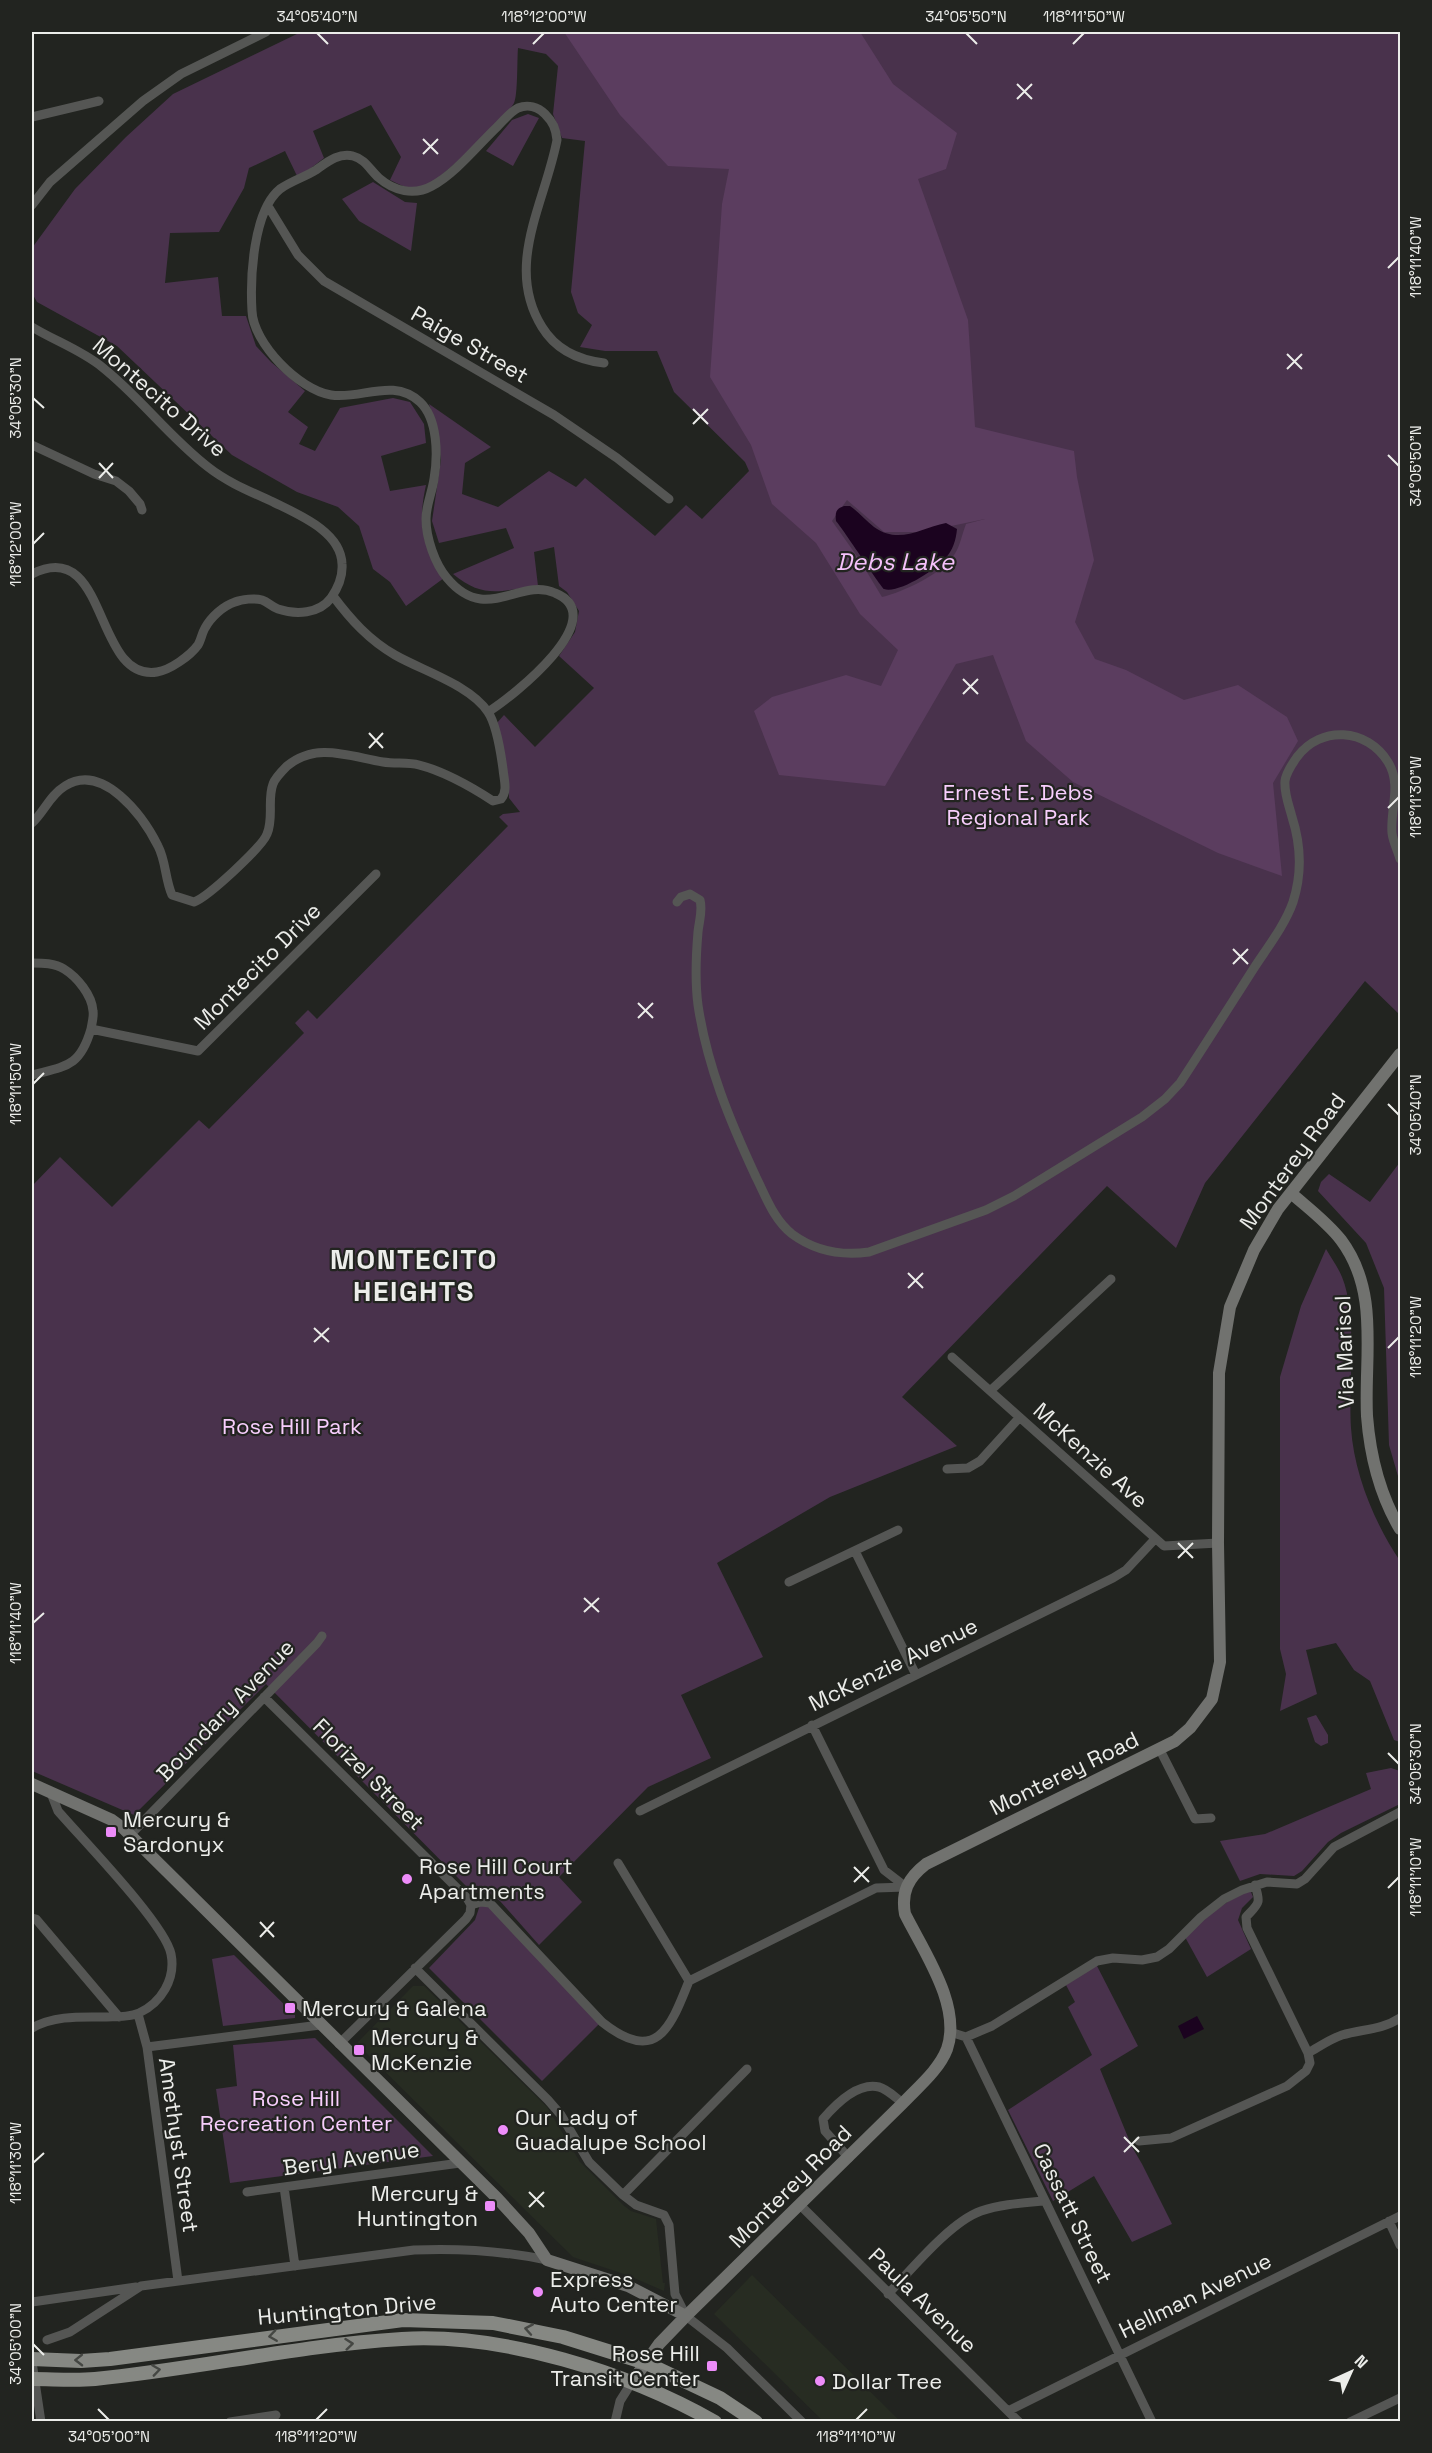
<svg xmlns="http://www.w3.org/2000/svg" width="1432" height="2453" viewBox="0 0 1432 2453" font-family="'Space Grotesk',sans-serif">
<rect width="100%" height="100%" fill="#222420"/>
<path fill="#272c22" d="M413,1986H424L547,2107L580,2162L623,2205L631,2211L656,2219L663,2283H665L664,2291L627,2275L573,2257L359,2046L358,2042Z
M752,2275L900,2421H823L714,2314Z"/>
<path fill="#49324c" d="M301,32H1400V1015L1365,981L1205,1183L1176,1248L1107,1186L902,1397L957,1446L830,1497L717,1563L763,1657L681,1695L711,1758L648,1787L559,1877L582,1902L539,1945L500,1901L489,1893L473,1892L468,1888L266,1684L134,1815L32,1771V1186L60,1157L112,1207L199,1120L209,1129L304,1033L295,1023L308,1010L317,1019L508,826L499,817L503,814L520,812L509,798V785L496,724L504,715L535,747L594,688L559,656L575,632L579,611L567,592L559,586L554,547L534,552L538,586C502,590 484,600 453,574L514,548L506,528L439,543L432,521L441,460L438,432L429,404L491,447L465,463L462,494L498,507L549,471L576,487L585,478L655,536L686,505L702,519L749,471L745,462L674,392L657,351H605L580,347L592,325L578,313L571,292L585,141L562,138L553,114L558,66L546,54L518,48C517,59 518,95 514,103C507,117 439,181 425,187C412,192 401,185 390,180L401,157L371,105L313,131L324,158L298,178L285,151L249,168L244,188L219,232L170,233L165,283L218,277L222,316H246L256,346L271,362L305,391L288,412L308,427L299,444L315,451L340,408L393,398L410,402L424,424L426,443L381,456L390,491L426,485C418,521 421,547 444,578L406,606L390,582L373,569L359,526L338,507L297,492L232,455L117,346L37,302L32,293V248L75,189L126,137L173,94Z
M528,114L539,118L513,166L486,151L512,120Z
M373,182L405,202L417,203L411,251L359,221L342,199Z
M1400,1162V1483L1389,1445L1384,1288L1366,1243L1318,1191L1321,1182L1329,1174L1370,1202Z
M1326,1249C1331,1258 1338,1267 1342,1277C1358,1316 1348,1384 1351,1428C1354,1474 1375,1524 1400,1561V1742L1394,1740L1370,1681L1354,1670L1336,1643L1306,1650L1317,1694L1280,1711L1286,1674L1280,1649V1377L1301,1306Z
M1316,1715L1328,1735V1743L1321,1746L1315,1742L1307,1718Z
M1391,1768L1400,1771V1804L1341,1833L1328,1842L1302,1871L1294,1876L1260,1874L1240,1881L1220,1841L1265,1834L1371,1789L1366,1773Z
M1242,1892H1251L1253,1897L1242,1908L1238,1920L1251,1949L1207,1977L1185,1937L1200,1921Z
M480,1905L489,1907L599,2024L542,2081L429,1968L475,1920Z
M234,1955L295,2015V2018L223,2026L212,1959Z
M1096,1964L1138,2046L1100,2069L1132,2147L1142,2164L1172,2224L1132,2242L1094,2176L1053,2201L1008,2110L1092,2055L1068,2007L1075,2002L1066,1985Z
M315,2038L433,2156L230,2183L216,2089L237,2086L233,2045Z"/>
<path fill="#5b3d5f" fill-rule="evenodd" d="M564,32H860L893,84L957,133L946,169L918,179L968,320L975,427L1074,451L1077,477L1094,560L1075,622L1095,659L1126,670L1184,700L1238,685L1287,717L1298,741L1273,783L1282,876L1218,853L1073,782L1026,741L993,655L956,664L885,786L779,775L754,711L772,697L846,675L881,686L898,650L860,614L816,543L772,504L751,445L710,377L722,204L729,169L668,166L620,115ZM847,500L884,532H922L985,519L966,524C962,534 960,547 954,555C942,574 903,592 882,597L859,559L832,521Z"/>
<path fill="#1b031f" d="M844,506H850C859,512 866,521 874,527C899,545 921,528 946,523L957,529C956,540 953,550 945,559C936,569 899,594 884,589C881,587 843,529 836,521C835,512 836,509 844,506Z
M1197,2016L1204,2029L1184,2039L1178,2026Z"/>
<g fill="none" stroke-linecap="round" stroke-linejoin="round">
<path stroke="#555654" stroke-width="9" d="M32,117L99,101
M32,205L50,182L143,101L181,74L266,32
M268,206L298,255L324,281L554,415L617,458L669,499
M32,327C55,341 81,350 102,367C140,397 169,437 208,467C227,482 249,491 271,501C297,514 341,531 342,564C343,577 338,588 331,598C319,614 296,615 278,609C272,607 268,602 262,600C255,598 242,599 235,602C223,606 211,617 205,628C202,633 201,640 198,645C190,656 170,670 157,672C93,682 109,535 32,574
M32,445L94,474L116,481L129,491L140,504L142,510
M488,712C512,697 614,617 555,593C519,577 486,625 447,578C435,564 426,538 426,519C426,505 432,493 434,479C438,456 438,419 420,402C393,377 361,400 331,395C299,390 253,343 252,311C250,278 253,211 280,189C291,181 305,177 316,170C326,163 339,152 353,156C365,159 370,170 379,178C394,191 414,196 432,186C455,174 478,145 497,127C503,121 510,112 518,108C528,104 538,107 545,114C553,122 556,129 557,140C545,203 504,266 542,327C556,350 578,360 604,363
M32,823C44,812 50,795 65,786C103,762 143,816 158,846C166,861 165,879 172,895L194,902C208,897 262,847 267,834C274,818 267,800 273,784C275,778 282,771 287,766C316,742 348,756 383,762C395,764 408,762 419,765C446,772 470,786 493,801L501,799C508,791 504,780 503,769C501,754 496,724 488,712C470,685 423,671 395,655C369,640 351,620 333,596
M677,902L681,897L690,894L700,900C703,911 699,921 698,932C696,955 695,982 698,1005C707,1066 730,1121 756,1177C766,1197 774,1220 792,1234C815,1251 841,1256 869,1252L986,1210L1014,1196L1142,1117L1165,1099L1180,1083C1205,1045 1229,1007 1254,968C1267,948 1285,925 1293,902C1302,874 1301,845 1292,817C1289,805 1284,794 1285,781C1286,773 1292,764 1297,757C1321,725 1367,728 1388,762C1402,785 1390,809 1392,833C1393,842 1398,851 1400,859
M32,963C42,963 55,963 64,969C77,977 92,995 93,1011C94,1016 92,1023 91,1029
M32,1075C66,1066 80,1067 91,1029L198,1051L376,874
M952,1357L1164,1546L1218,1543
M990,1391L1111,1279
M947,1469L968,1468L980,1461L1019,1418
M855,1551L916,1675
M789,1582L898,1530
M264,1697L467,1898L471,1905
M812,1725L884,1870L906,1887
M1160,1750L1195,1819L1211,1818
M640,1811L1113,1578L1126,1570L1155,1539
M130,1835L317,1643L322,1636
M618,1863L689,1981
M1255,1885C1261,1904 1259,1903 1246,1917L1247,1928L1308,2053
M471,1905L481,1902L490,1903L602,2022C656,2065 670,2029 689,1981L876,1888L906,1887
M32,1918L36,1919L119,2017
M415,1968L548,2100L561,2115L589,2162L623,2195L636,2205L664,2215L669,2225L675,2294L686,2316L727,2348L802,2422
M138,2014L147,2047L178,2281
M32,2028C55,2015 81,2017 107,2017C117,2017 130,2017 139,2013C161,2003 176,1979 171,1954C165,1924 82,1839 58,1811L51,1793
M950,2032L966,2037L1152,2422
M966,2037L992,2026L1097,1961L1113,1958L1142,1960L1157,1957L1169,1949L1201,1917L1224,1899L1242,1890L1267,1882L1297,1884L1305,1879L1334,1847L1400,1812
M339,2044L466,1919L470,1913L471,1905
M147,2047L320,2025
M1139,2141L1171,2138L1287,2086L1306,2071L1310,2063L1308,2053C1319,2047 1330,2039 1342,2035C1362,2029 1382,2030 1400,2018
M849,2158L825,2131L823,2119C835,2105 858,2082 879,2087C887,2089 896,2098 903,2103
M284,2187L295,2266
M247,2192L460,2163
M623,2195L747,2069
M800,2205L1019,2422
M1389,2221L1400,2245
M888,2294C911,2270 950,2222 981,2211C1002,2204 1023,2203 1044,2201
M32,2302L136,2287
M47,2340L70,2332L141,2286L414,2250C459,2248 503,2251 547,2260
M32,2362L41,2422
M1008,2411L1400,2216
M230,2422L276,2415
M615,2422L620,2401L632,2382
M1350,2422L1400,2398"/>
<path stroke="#71726f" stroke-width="12" d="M1291,1193C1308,1208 1327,1222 1341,1240C1380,1292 1364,1356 1367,1416C1370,1455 1380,1495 1400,1529
M32,1784L112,1820L123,1828L497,2198L529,2233L547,2260L628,2286L686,2316
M632,2382L659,2344L686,2316L903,2103C918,2087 939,2070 947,2049C962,2006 924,1952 905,1914C901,1892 908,1878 926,1864L1175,1741L1190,1728L1212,1699L1220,1662L1218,1543L1219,1373L1230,1307L1254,1250L1278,1209L1400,1054"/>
<path stroke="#868883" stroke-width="14" d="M32,2359L81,2361L110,2359L403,2320L493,2323L563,2337L646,2363L720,2398L756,2422
M32,2379C53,2379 74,2381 95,2379C198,2369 299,2345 402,2339C503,2333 627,2372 715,2422"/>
</g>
<defs><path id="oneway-chevron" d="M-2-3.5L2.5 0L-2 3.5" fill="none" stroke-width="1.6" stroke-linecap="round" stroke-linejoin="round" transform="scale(1.5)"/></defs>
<g stroke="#454743">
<use href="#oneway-chevron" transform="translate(529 2329) rotate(-170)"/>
<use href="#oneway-chevron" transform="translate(273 2336) rotate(172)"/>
<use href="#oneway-chevron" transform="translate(349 2344) rotate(-6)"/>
<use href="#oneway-chevron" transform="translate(79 2360) rotate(179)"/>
<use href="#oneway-chevron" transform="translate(156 2370) rotate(-8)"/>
</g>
<path fill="none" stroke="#ecedea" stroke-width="2" d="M317,33L328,44M966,33L977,44M533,44L544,33M1073,44L1084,33M1017,84L1032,99M1017,99L1032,84M423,139L438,154M423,154L438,139M1388,268L1399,257M1287,354L1302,369M1287,369L1302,354M33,398L44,408M693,409L708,424M693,424L708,409M1388,455L1399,466M99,463L113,478M99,478L113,463M33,544L44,533M963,679L978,694M963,694L978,679M369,733L383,748M369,748L383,733M1388,808L1399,797M1233,949L1248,964M1233,964L1248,949M638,1003L653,1018M638,1018L653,1003M33,1084L44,1073M1388,1104L1399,1115M908,1273L923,1288M908,1288L923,1273M314,1328L329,1342M314,1342L329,1328M1388,1348L1399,1337M1178,1543L1193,1558M1178,1558L1193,1543M584,1598L599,1612M584,1612L599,1598M33,1623L44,1613M1388,1753L1399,1764M854,1867L869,1882M854,1882L869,1867M1388,1888L1399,1877M260,1922L274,1937M260,1937L274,1922M1124,2137L1139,2152M1124,2152L1139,2137M33,2163L44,2153M529,2192L544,2207M529,2207L544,2192M33,2344L44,2355M98,2409L109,2420M316,2420L327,2409M856,2420L867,2409"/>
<g fill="#ed8cf9" stroke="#222420" stroke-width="2">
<rect x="105" y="1826" width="12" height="12" rx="3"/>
<circle cx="407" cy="1879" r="6"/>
<rect x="284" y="2002" width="12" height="12" rx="3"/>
<rect x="353" y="2044" width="12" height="12" rx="3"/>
<circle cx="503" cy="2130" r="6"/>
<rect x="484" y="2200" width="12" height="12" rx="3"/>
<circle cx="538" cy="2292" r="6"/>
<rect x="706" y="2360" width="12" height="12" rx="3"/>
<circle cx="820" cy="2381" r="6"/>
</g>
<g text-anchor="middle" stroke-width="4.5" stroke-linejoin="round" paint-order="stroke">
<g font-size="22" fill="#ecedea" stroke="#222420">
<text transform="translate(470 344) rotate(30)" y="8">Paige Street</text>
<text transform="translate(160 397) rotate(41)" y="8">Montecito Drive</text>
<text transform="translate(257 966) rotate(-45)" y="8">Montecito Drive</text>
<text transform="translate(1292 1161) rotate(-54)" y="8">Monterey Road</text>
<text transform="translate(1344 1352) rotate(-92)" y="8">Via Marisol</text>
<text transform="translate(1091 1455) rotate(42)" y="8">McKenzie Ave</text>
<text transform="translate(893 1664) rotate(-26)" y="8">McKenzie Avenue</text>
<text transform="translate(225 1710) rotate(-46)" y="8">Boundary Avenue</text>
<text transform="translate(1064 1773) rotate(-26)" y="8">Monterey Road</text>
<text transform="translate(369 1774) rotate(45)" y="8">Florizel Street</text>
<text transform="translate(179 2145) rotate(82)" y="8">Amethyst Street</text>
<text transform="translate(351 2158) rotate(-8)" y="8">Beryl Avenue</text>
<text transform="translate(790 2186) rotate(-45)" y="8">Monterey Road</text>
<text transform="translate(1073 2213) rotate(64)" y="8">Cassatt Street</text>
<text transform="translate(1195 2295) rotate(-26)" y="8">Hellman Avenue</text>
<text transform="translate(923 2300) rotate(44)" y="8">Paula Avenue</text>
<text transform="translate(347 2309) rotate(-5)" y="8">Huntington Drive</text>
</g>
<g font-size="22" fill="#f8cefd" stroke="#222420">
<text x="1018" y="800">Ernest E. Debs<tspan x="1018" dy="25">Regional Park</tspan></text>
<text x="292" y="1434">Rose Hill Park</text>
<text x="296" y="2106">Rose Hill<tspan x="296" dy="25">Recreation Center</tspan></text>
</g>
<g font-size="22" fill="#ecedea" stroke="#222420" text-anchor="start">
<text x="123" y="1827">Mercury &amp;<tspan x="123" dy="25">Sardonyx</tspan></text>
<text x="419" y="1874">Rose Hill Court<tspan x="419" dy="25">Apartments</tspan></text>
<text x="302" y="2016">Mercury &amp; Galena</text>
<text x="371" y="2045">Mercury &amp;<tspan x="371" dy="25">McKenzie</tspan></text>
<text x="515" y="2125">Our Lady of<tspan x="515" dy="25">Guadalupe School</tspan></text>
<text x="478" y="2201" text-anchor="end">Mercury &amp;<tspan x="478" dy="25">Huntington</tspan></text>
<text x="550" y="2287">Express<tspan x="550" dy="25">Auto Center</tspan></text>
<text x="700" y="2361" text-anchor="end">Rose Hill<tspan x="700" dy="25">Transit Center</tspan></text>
<text x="832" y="2389">Dollar Tree</text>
</g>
<g font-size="24" font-style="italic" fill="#f5c1fb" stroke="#222420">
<text x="895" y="570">Debs Lake</text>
</g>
<g font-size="28" font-weight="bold" letter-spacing="1.5" fill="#ecedea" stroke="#222420">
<text x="414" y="1269">MONTECITO<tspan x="414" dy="32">HEIGHTS</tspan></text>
</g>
</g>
<rect width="1432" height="2453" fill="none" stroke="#222420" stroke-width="66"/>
<g transform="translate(1351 2372) rotate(45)" stroke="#222420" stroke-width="4.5" paint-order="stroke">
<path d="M0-4.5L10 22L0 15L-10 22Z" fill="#ecedea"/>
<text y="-9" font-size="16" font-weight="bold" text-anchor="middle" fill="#ecedea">N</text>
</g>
<rect x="33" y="33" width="1366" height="2387" fill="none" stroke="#ecedea" stroke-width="2"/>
<g font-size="15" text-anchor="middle" fill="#ecedea">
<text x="317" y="22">34°05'40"N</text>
<text x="544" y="22">118°12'00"W</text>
<text x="966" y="22">34°05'50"N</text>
<text x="1084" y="22">118°11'50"W</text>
<text transform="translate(1416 257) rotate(-90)" y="5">118°11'40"W</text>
<text transform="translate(16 398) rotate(-90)" y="5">34°05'30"N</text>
<text transform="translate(1416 466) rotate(-90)" y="5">34°05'50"N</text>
<text transform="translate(16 544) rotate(-90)" y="5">118°12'00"W</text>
<text transform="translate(1416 797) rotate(-90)" y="5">118°11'30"W</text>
<text transform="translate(16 1084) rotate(-90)" y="5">118°11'50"W</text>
<text transform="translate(1416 1115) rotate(-90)" y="5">34°05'40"N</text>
<text transform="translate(1416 1337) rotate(-90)" y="5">118°11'20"W</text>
<text transform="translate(16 1623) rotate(-90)" y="5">118°11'40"W</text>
<text transform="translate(1416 1764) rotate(-90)" y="5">34°05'30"N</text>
<text transform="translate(1416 1877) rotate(-90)" y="5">118°11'10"W</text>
<text transform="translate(16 2163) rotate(-90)" y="5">118°11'30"W</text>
<text transform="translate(16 2344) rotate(-90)" y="5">34°05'00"N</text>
<text x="109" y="2442">34°05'00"N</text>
<text x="316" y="2442">118°11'20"W</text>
<text x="856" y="2442">118°11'10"W</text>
</g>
</svg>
